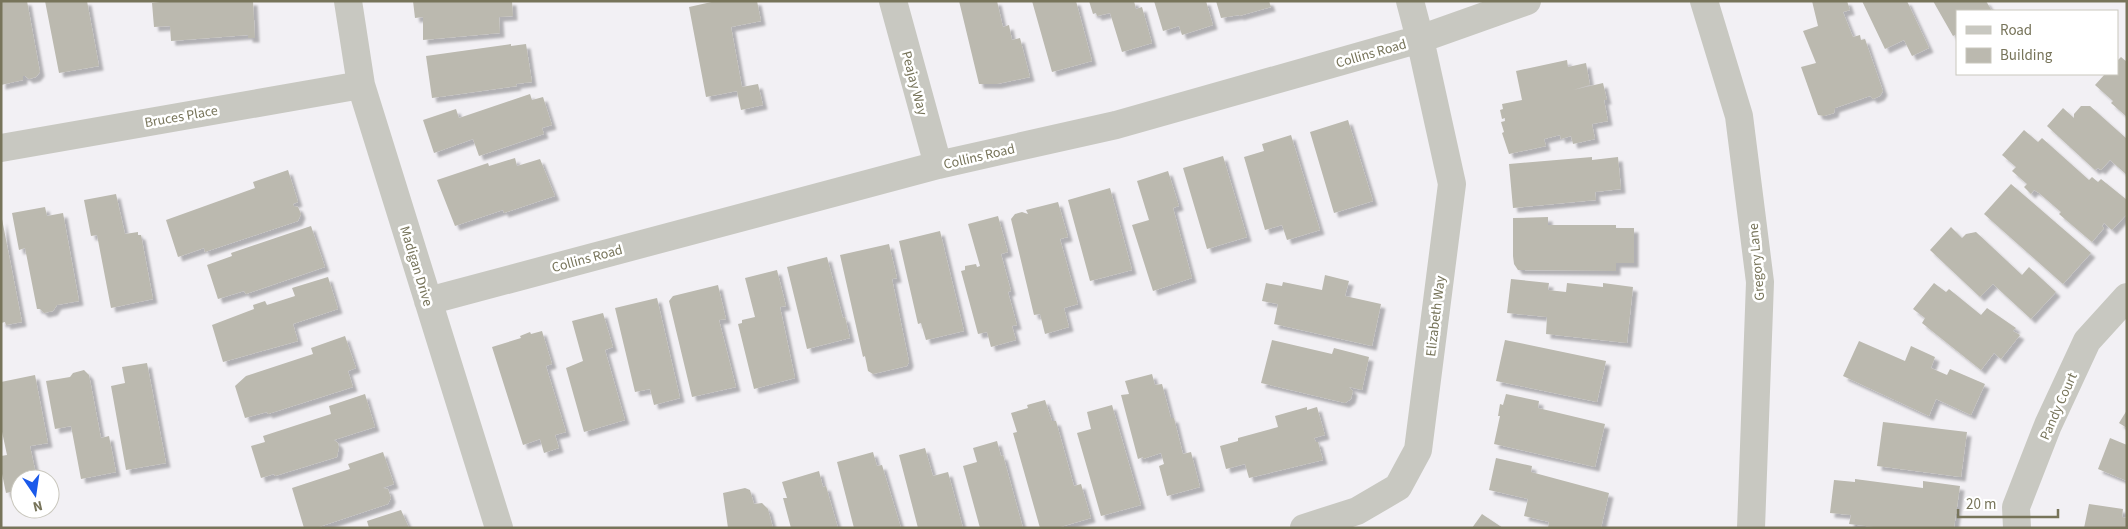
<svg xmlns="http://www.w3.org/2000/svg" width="2128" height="529" viewBox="0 0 2128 529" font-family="'Source Sans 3',sans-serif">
<defs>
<filter id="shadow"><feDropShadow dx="4.5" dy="4.5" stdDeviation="1" flood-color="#0004"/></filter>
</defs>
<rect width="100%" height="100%" fill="#f2f0f4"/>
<path fill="#bbb9af" filter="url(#shadow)" d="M1,1H27L40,72L36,77L29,79L25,76H23V80L1,85Z
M45,1H87L99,66L59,73Z
M168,1H253L255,38H248V35L171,41L170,26L154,27L152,3Z
M413,1H512L513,16L499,17L500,33L423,40V17L415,18Z
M716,1H757L761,21L731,27L742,87L758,84L763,105L741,110L737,91L706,97L689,7Z
M959,1H997L1003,27L1009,25L1012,40L1020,38L1030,77L997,84H979Z
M1032,1H1076L1092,61L1052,72Z
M1089,1H1134L1136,9L1142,7L1152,43L1122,52L1110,13L1097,16L1096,13L1093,14Z
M1154,1H1206L1213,25L1182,35L1179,26L1163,31Z
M1216,1H1269L1271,7L1239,16V15L1221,18Z
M1812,1H1847L1850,10L1843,12L1853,37L1860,35L1861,40L1865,39L1883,91L1880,96L1873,99L1870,96L1835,108L1834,113L1824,116L1818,115L1801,67L1816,63L1803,31L1818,26Z
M1862,1H1907L1929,48L1912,56L1904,40L1885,49Z
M1933,1H1986L1992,11H1957V34L1953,36Z
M511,44V46L526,44L532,82L516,84L517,86L432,98L426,56Z
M2121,57L2127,62V117L2111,103L2113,101L2095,85L2105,74H2117V61Z
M1567,60L1568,67L1586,63L1590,85L1573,90L1603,83L1607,100H1604L1608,121L1592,124L1595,139L1573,144L1571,136L1561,139L1560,135L1544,139L1546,146L1509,154L1502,133L1504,132L1501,122L1505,121V118L1502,119L1500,110L1503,109L1502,104L1522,100L1516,71Z
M530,94L532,100L543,97L552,125L542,128L544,134L479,156L473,139L434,153L423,120L456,109L459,118Z
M2081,106H2090L2127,139V175L2110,160L2101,170L2098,168L2095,170L2047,126L2063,108L2074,118V114Z
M1348,120L1373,201L1334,213L1310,132Z
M2024,130L2038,142L2042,138L2089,180L2092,177L2098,182L2101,179L2127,200V214L2112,230L2104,223L2102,226L2104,228L2092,242L2059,214L2061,212L2039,193L2034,190L2031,194L2024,187L2027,184L2012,171L2016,167L2002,155Z
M1291,135L1320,230L1287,240L1282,225L1265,230L1244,157L1264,151L1262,144Z
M1223,156L1247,237L1207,249L1183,168Z
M1592,157V160L1618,157L1621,189L1595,192L1596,200L1513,208L1509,164Z
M515,158L517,166L540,159L555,196L504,213L503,210L455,226L437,180L488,163L489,166Z
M288,170L298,202L293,204L294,206L298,207L301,214L298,221L205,252L204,248L178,257L166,220L255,188L253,182Z
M1168,171L1179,206L1173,208L1192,278L1153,291L1132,225L1149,220L1137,181Z
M2011,184L2091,253L2063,284L1984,214Z
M1110,188L1132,270L1090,281L1068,200Z
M116,194L125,234L138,232V235H141L153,299L111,308L97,235L91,236L84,200Z
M1058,202L1068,237L1060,239L1078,304L1064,308L1069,327L1045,334L1040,314L1034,315L1011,219L1015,214L1022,212L1028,214L1026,210Z
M45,207L47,216L63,213L79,301L57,305L53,311L44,313L40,309H37L25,248L19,250L12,213Z
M998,216L1008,252L1001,254L1011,291L1008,292L1017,325L1012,326L1016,340L991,347L987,332L978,334L961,271L965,270V266L976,264L977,267L980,266L968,224Z
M1548,217V225H1616V228H1634V263H1616V271L1518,270L1514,264L1513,256V218Z
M2,219L22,322L6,325L5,322L1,323Z
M311,226L325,267L246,294L244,291L218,299L207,265L232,256L231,253Z
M1951,227L1962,238L1966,234L1976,232L2022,275L2029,267L2056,292L2031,319L1993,284L1980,297L1930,250Z
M940,231L964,331L926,340L921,323L918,324L899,241Z
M889,244L897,278L892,279L909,362L907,366L873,374L868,371L865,356L863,357L840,255Z
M827,257L843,318L845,317L850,338L807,349L787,267Z
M777,270L786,306L780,307L795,378L754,389L738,324L742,323V320L755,317L745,278Z
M1325,275L1349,281L1345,296L1381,304L1372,346L1274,324L1278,304L1262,301L1266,283L1282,286L1283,282L1322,290Z
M328,277L338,309L293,324L298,341L223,362L212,325L254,309L253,305L265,301L267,305L295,296L292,288Z
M1511,279L1549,283L1548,290L1566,292L1567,283L1603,287V283L1633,287L1627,343L1546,334L1547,317L1507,313Z
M1934,283L1946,292L1949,289L1981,315L1987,308L2016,328L2013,331L2020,335L2001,359L1994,353L1981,370L1922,323L1925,318L1913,309Z
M718,285L726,319L719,320L736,387L692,397L669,301L673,296Z
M657,298L680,398L654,405L650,389L635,392L615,308Z
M603,313L613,347L605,350L625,420L584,432L566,368L583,361L572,321Z
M542,331L552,364L546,366L566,432L555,435L559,448L544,453L540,439L523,445L492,347L521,338L520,336L530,332L531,334Z
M345,336L356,368L348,371L353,387L268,414L267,412L245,418L235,386L246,376L313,354L311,348Z
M1272,340L1332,354L1334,348L1369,357L1362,390L1349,387L1353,391L1351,399L1345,403L1261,383Z
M1505,340L1606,361L1597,402L1496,381Z
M1859,341L1905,361L1911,346L1935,357L1931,368L1947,375L1950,369L1985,384L1971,415L1936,399L1929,416L1843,376Z
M147,363L166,463L126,470L111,386L125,383L122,367Z
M84,370L89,375L101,438L109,436L116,472L81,479L71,426L55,429L46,381L70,377L73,373Z
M1152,374L1155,385L1162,384L1171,418H1174L1183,454L1191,452L1200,487L1167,496L1159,466L1164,464L1161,453L1143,459V457L1138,459L1121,395L1129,394L1125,381Z
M35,375L48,443L30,446L37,479H20V490L6,493L1,469V456L7,455L1,427V382Z
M365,394L375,427L334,440L338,443L339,447L337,457L275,476L274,474L261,478L251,446L265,442L263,436L331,414L329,406Z
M1506,394L1539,401L1538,408L1605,424L1595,467L1494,444L1500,416H1498L1500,404L1503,405Z
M1045,400L1052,421H1056L1074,486L1081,484L1091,518L1057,528H1040L1013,433L1017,432L1011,413L1028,408L1027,405Z
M1112,405L1141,505L1101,516L1077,433L1091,429L1087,412Z
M1307,407V410L1317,407L1325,435L1314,438L1316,442H1318L1323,460L1249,478L1245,464L1226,469L1220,446L1238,441V438L1278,427L1275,416Z
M2127,410V428L2119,423Z
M1883,422L1967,432L1961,477L1877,466Z
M2110,438L2127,445V481L2098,469Z
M997,441L1001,456L1003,455L1023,528H980L963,466L977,462L973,448Z
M925,448L933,476L948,472L963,528H918L899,455Z
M383,452L394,484L383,488L388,489L391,498L388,504L316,528H304L292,488L350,469L348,464Z
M873,452L877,466L882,465L901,528H854L837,462Z
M1496,458L1532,466L1531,472L1609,493L1601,528H1548L1549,522L1524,516L1528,499L1489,490Z
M819,471L823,487L826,486L838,528H791L783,498H787L782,482Z
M1855,479L1923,488V481L1960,486L1954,528H1882L1849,524L1851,515L1830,513L1834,480L1855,482Z
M745,488L750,490L754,504L762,503L768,509L773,528H728L723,493Z
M2089,504L2123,509L2122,517L2127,518V528H2084Z
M401,510L409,528H369L367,521Z
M1482,514L1503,528H1472Z"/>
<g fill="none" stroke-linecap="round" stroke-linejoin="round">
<path stroke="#c8c8c1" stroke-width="28" d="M348,1L361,85L499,528
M893,1L938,165
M1704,1L1739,116L1760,282L1751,528
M1,148L361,85
M428,301L938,165L1116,125L1420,39L1527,1
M1304,528L1357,511L1398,487L1418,450L1452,184L1420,39L1410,1
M2017,528L2016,507L2048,425L2087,341L2127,297"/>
</g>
<g text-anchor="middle" stroke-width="5" stroke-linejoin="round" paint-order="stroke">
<g font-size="14" fill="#77745a" stroke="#fff">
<text transform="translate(1371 53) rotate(-16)" y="5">Collins Road</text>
<text transform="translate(915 83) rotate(75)" y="5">Peajay Way</text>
<text transform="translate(181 116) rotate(-10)" y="5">Bruces Place</text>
<text transform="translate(979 156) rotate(-13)" y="5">Collins Road</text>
<text transform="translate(587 258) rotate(-15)" y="5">Collins Road</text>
<text transform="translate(1756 262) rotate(-95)" y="5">Gregory Lane</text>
<text transform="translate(417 266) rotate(73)" y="5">Madigan Drive</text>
<text transform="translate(1435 316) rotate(-83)" y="5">Elizabeth Way</text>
<text transform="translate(2058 406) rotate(-66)" y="5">Pandy Court</text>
</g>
</g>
<rect width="2128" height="529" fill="none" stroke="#77745a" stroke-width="5"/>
<rect x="1956" y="10" width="162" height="65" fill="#ffffff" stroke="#c9c7bd"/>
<rect x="1966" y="26" width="25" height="8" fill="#c8c8c1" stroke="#c9c7bd"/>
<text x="2000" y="35" font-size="15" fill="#77745a">Road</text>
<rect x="1966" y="48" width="25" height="15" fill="#bbb9af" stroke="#c9c7bd"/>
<text x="2000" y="60" font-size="15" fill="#77745a">Building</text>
<g transform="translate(35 494) rotate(167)"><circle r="24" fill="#ffffff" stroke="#c9c7bd"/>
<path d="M0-4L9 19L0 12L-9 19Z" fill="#1a59ea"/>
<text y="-8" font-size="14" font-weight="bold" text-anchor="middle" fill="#77745a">N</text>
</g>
<path d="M1958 509v8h100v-8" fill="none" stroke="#77745a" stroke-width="2.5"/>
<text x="1966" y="509" font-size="15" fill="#77745a" stroke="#ffffff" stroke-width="4" paint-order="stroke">20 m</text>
</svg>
